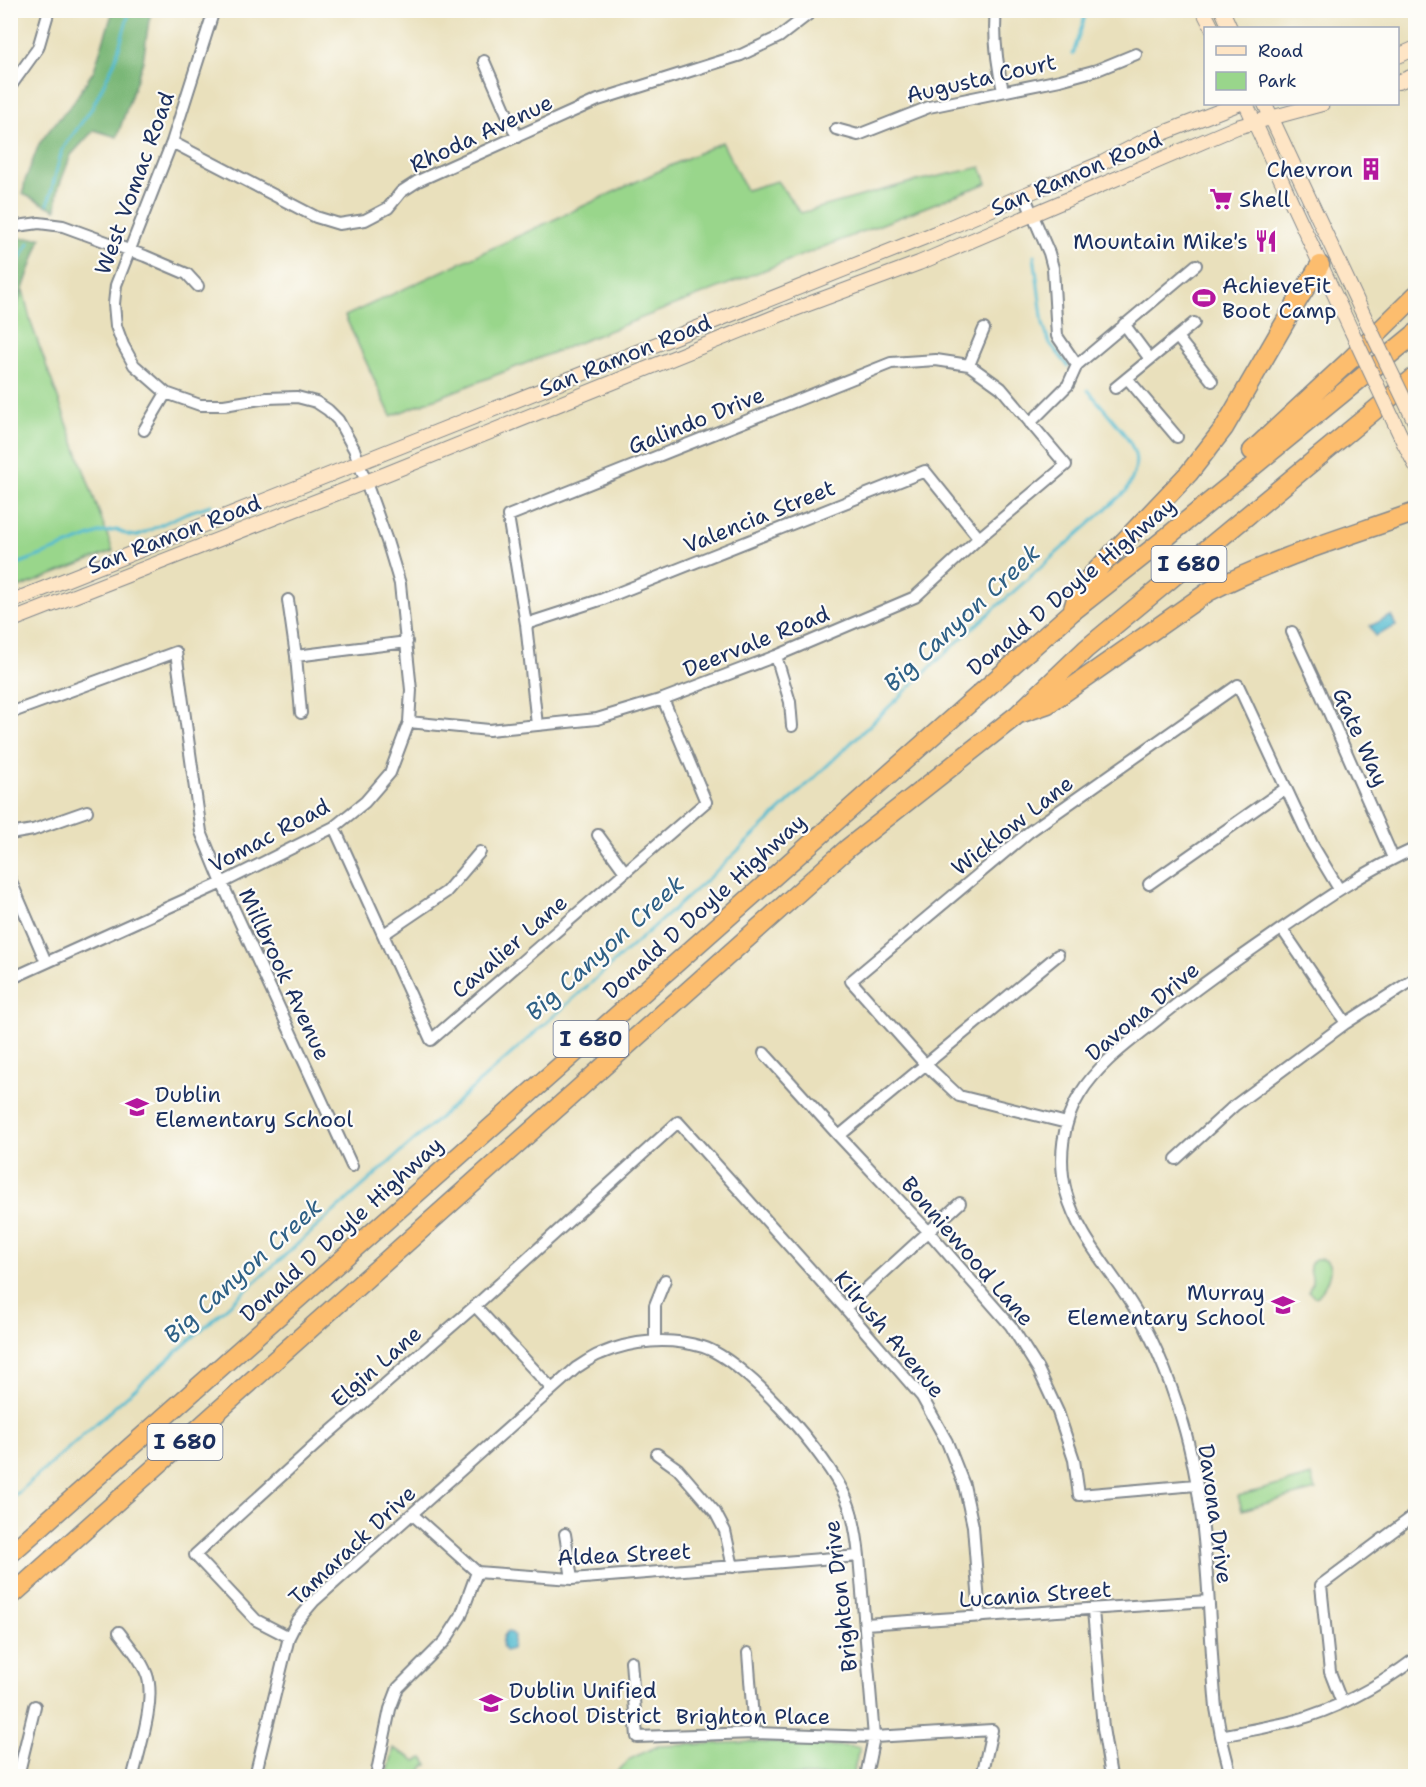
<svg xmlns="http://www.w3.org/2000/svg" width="1426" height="1787" viewBox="0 0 1426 1787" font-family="'Shantell Sans',sans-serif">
<rect width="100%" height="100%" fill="#fdfcf7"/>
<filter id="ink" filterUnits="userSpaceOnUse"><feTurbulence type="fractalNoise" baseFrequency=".0167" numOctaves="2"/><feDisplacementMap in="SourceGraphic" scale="12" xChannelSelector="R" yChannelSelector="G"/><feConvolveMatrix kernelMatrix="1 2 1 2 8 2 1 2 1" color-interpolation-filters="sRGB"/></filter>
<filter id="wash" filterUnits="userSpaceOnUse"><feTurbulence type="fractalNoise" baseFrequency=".008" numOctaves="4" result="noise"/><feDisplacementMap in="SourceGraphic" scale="24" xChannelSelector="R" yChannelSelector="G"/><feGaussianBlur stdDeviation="1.35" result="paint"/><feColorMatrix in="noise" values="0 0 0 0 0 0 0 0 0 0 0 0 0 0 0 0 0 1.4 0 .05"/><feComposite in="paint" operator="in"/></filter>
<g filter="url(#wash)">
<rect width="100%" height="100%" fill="#e9e0bc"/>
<path fill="#99d68b" stroke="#5a8274" stroke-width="1.5" d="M722,142L746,190L777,181L801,213L908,183L981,167L987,183L391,416L345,316Z
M20,278L31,323L113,551L11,591L10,280Z
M1415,717H1416L1415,759L1408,740L1405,718Z
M1315,1259C1341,1256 1327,1286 1318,1296L1314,1297L1309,1292C1309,1288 1311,1285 1312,1282C1314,1272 1304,1269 1315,1259Z
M1312,1476L1316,1490L1242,1510L1238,1496Z
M754,1742L860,1747L852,1776H613L630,1759L658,1746Z
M394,1748L416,1761L423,1758L428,1765L424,1766L418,1776H387Z"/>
<path fill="#7ab777" stroke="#4a736a" stroke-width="1.5" d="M113,11H152L149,20L143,61L117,137L94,130L71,155L58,189L56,210L23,194L25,181L39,144L51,128L73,103L94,70Z
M11,238H41L11,323L10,238Z"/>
<path fill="#52bbd0" stroke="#367597" stroke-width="1.5" d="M1391,616L1396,626L1375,636L1370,626Z
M507,1632L512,1633L514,1636L512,1649L505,1651C500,1646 503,1636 507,1632Z"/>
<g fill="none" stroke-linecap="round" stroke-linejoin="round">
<path stroke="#52bbd0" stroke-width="3" d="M1073,54L1087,10
M48,204L62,150L92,108L115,61L130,10
M1034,255L1043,324L1049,342L1068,366
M10,276L29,243
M10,567L99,533L117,530L128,535L137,536L186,513L211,505
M10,1500L711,876L954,645L1126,491C1132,480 1138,468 1135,455C1133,439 1099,404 1088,390"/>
</g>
</g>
<g filter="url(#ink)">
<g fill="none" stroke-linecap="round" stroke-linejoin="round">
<g stroke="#82888d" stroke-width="14">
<path id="street" d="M996,10C993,38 997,64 1003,91
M484,61L517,137
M10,87L38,48L49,10
M836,129L858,135L929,107L1060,80L1097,70L1136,54
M172,142L316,217L339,224L365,220L388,208L401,192L418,181L598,100L741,55L779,37L814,10
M1024,195L1049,253L1053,268L1057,336L1077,365L1068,385L1030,423
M10,227L39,223L63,226L145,256L187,274L198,286
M1124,324L1150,359
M1177,337L1212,381
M969,365L984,329
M1077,365L1196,265
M1127,378L1177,437
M1115,388L1194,323
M144,430L166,393
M288,600L296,656L301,713
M526,624L603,599L925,471L979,538
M1292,632L1319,690L1393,858
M296,656L407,642
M776,656L790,702L792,726
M10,713L176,652L201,832L222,883L352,1166
M409,722L489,730L597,719L663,699L776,656L915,597L979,538L1066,465L1001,388L969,365L936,360L891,363L508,516L526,624L537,725
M334,827L431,1040L706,802L663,699
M10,834L33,830L87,811
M598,835L625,872
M10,879L46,962
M1149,884L1286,788
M1282,929L1346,1023
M384,934L446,892L480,852
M10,979L222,883L334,827L365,802L390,773L409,722L411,690L400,584L387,541L354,449L338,420L328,410L316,402L297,397L267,398L224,405H200L166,393L134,365L123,345L116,326L114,304L116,285L172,142L214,10
M764,1053L839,1136L928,1231L1011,1326L1038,1369L1058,1412L1074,1460L1079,1495L1196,1485
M1067,1123L959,1096L925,1064L851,981L1029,832L1238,685L1312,844L1339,889
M839,1136L1058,955
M1176,1159L1234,1106L1346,1023L1416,978
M475,1306L552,1389
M845,1308L960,1203
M655,1341V1305L665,1280
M657,1454L678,1469L715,1512L725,1531L733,1567
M412,1514L477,1572L572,1579L859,1556
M565,1534L572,1579
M1093,1610L1103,1728L1111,1776
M865,1624L1208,1601
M119,1632C129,1645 141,1659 147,1675C156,1700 139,1750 133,1776
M289,1637L256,1620L195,1555L322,1439L475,1306L678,1122L845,1308L922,1397L947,1442L964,1485L973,1526L980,1617
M748,1653L754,1733
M631,1661L637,1737L754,1733L874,1737L992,1730L982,1776
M1342,1703L1330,1672L1321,1585L1416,1514
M1221,1736C1245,1731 1269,1727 1293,1721C1338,1709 1379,1686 1416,1658
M18,1776L35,1706
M255,1776L289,1637L297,1621L314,1601L576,1368C584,1363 592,1357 600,1354C632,1340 669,1337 703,1347C747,1361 828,1456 846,1498C854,1516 857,1537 859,1556L874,1737L866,1776
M376,1776L390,1709L398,1688L445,1641L461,1616L477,1572
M1231,1776L1221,1736L1216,1708C1207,1612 1210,1513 1182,1420C1170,1380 1154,1338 1131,1303C1108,1267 1077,1234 1066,1192C1058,1160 1062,1122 1080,1094C1099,1063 1130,1042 1157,1020C1194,989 1234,962 1274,934C1320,902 1364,871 1416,848"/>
</g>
<g stroke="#82888d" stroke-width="16">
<path id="secondary" d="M1203,10L1212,28
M1222,10L1230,28
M1398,56L1416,48
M1398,82L1416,75
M1246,104L1351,330
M1265,104L1365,318
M1404,443L1416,466
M10,602L948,228L1024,195L1102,163L1148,139L1238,104
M10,621L386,474L787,312L919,263L1237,127L1322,104"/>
</g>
<g stroke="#82888d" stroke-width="21">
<path id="highway" d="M1252,451L1349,361L1416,295
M1072,612L1079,589L1189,473L1224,428L1298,300L1320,265
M1022,713L1048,704L1208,592C1274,558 1346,537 1416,512
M10,1554L1072,612L1157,545L1416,333
M10,1597L848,848L1017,715L1086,649L1416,376"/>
</g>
<use href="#street" stroke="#fff" stroke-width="10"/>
<use href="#secondary" stroke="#fee5c5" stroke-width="14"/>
<use href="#highway" stroke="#fcbd6e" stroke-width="18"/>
<g stroke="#82888d" stroke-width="16" stroke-linecap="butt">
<path id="secondary-bridge" d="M1365,318L1416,424
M1351,330L1404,443"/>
</g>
<use href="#secondary-bridge" stroke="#fee5c5" stroke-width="14"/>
</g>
</g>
<defs>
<g id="building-bare" transform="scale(1.8)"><path d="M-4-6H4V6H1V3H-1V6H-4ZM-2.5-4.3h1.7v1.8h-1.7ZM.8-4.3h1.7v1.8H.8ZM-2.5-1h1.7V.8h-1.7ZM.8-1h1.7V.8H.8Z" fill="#b5179e" stroke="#fdfcf7" stroke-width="2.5" paint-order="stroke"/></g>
<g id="supermarket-bare" transform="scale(1.8)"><path d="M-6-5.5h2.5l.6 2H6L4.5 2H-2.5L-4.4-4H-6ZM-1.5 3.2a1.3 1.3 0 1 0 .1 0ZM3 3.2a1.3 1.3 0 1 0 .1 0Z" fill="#b5179e" stroke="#fdfcf7" stroke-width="2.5" paint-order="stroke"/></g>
<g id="restaurant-bare" transform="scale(1.8)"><path d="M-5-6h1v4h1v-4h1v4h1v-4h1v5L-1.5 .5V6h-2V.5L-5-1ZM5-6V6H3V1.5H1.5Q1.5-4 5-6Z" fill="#b5179e" stroke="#fdfcf7" stroke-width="2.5" paint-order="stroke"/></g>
<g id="stadium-bare" transform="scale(1.8)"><path d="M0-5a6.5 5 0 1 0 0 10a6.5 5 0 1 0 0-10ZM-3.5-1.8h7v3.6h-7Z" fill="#b5179e" stroke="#fdfcf7" stroke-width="2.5" paint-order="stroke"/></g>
<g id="school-bare" transform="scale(1.8)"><path d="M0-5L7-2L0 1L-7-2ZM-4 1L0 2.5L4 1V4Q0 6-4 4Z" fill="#b5179e" stroke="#fdfcf7" stroke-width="2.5" paint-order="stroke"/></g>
</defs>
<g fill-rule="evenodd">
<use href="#building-bare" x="1371" y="169"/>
<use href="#supermarket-bare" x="1221" y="199"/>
<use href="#restaurant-bare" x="1266" y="241"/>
<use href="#stadium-bare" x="1204" y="298"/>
<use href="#school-bare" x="137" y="1107"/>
<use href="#school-bare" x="1283" y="1305"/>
<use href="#school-bare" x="491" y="1703"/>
</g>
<g text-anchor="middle" stroke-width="4.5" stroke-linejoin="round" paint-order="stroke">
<g fill="#fdfcf7" stroke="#5f6c8c" stroke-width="1.5">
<rect x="1151.5" y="546" width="75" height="36" rx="4.5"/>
<rect x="553.5" y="1021" width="75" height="36" rx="4.5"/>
<rect x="147.5" y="1424" width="75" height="36" rx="4.5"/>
</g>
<g font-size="21" font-weight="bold" fill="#1b2f5e">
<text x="1189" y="571">I 680</text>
<text x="591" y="1046">I 680</text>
<text x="185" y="1449">I 680</text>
</g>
<g font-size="22" fill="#1b2f5e" stroke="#fdfcf7">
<text transform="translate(981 78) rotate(-13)" y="8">Augusta Court</text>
<text transform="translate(481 133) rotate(-25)" y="8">Rhoda Avenue</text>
<text transform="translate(1076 173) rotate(-23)" y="8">San Ramon Road</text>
<text transform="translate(134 183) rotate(-70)" y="8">West Vomac Road</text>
<text transform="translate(625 355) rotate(-22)" y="8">San Ramon Road</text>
<text transform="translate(696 420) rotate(-22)" y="8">Galindo Drive</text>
<text transform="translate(759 516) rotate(-22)" y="8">Valencia Street</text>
<text transform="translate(174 534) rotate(-21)" y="8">San Ramon Road</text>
<text transform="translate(1071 586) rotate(-40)" y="8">Donald D Doyle Highway</text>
<text transform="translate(756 641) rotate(-22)" y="8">Deervale Road</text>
<text transform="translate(1361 737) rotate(66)" y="8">Gate Way</text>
<text transform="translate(1012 825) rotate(-38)" y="8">Wicklow Lane</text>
<text transform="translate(269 835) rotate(-28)" y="8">Vomac Road</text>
<text transform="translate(704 906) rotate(-42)" y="8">Donald D Doyle Highway</text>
<text transform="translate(509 946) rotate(-41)" y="8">Cavalier Lane</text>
<text transform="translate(285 974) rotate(65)" y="8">Millbrook Avenue</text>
<text transform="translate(1142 1011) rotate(-40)" y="8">Davona Drive</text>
<text transform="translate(341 1229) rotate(-42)" y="8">Donald D Doyle Highway</text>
<text transform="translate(968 1251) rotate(49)" y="8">Bonniewood Lane</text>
<text transform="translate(890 1334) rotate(50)" y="8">Kilrush Avenue</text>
<text transform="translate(376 1366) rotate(-41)" y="8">Elgin Lane</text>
<text transform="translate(1216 1514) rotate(82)" y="8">Davona Drive</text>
<text transform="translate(352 1545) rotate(-43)" y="8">Tamarack Drive</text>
<text transform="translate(624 1554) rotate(-3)" y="8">Aldea Street</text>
<text transform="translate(1035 1594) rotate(-4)" y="8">Lucania Street</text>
<text transform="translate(840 1596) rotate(-97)" y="8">Brighton Drive</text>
<text x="753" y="1724">Brighton Place</text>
</g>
<g font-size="22" fill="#1b2f5e" stroke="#fdfcf7" text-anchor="start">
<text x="1353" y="177" text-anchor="end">Chevron</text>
<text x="1239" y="207">Shell</text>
<text x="1248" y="249" text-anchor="end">Mountain Mike's</text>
<text x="1222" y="293">AchieveFit<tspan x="1222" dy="25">Boot Camp</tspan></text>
<text x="155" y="1102">Dublin<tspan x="155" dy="25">Elementary School</tspan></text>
<text x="1265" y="1300" text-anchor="end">Murray<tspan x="1265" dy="25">Elementary School</tspan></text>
<text x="509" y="1698">Dublin Unified<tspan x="509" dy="25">School District</tspan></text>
</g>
<g font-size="24" font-style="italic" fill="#2e6086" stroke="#fdfcf7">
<text transform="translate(962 618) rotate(-43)" y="8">Big Canyon Creek</text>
<text transform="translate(605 948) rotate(-42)" y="8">Big Canyon Creek</text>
<text transform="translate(243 1271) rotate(-42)" y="8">Big Canyon Creek</text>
</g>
</g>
<rect width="1426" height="1787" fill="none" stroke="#fdfcf7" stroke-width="36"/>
<rect x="1204" y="27" width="195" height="78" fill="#fdfcf7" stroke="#a3aaba" stroke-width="1.5"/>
<rect x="1216" y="46" width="30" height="9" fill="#fee5c5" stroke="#a3aaba" stroke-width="1.5"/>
<text x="1258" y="57" font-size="18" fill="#1b2f5e">Road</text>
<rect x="1216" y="72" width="30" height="18" fill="#99d68b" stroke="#a3aaba" stroke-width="1.5"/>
<text x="1258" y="87" font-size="18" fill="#1b2f5e">Park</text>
</svg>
